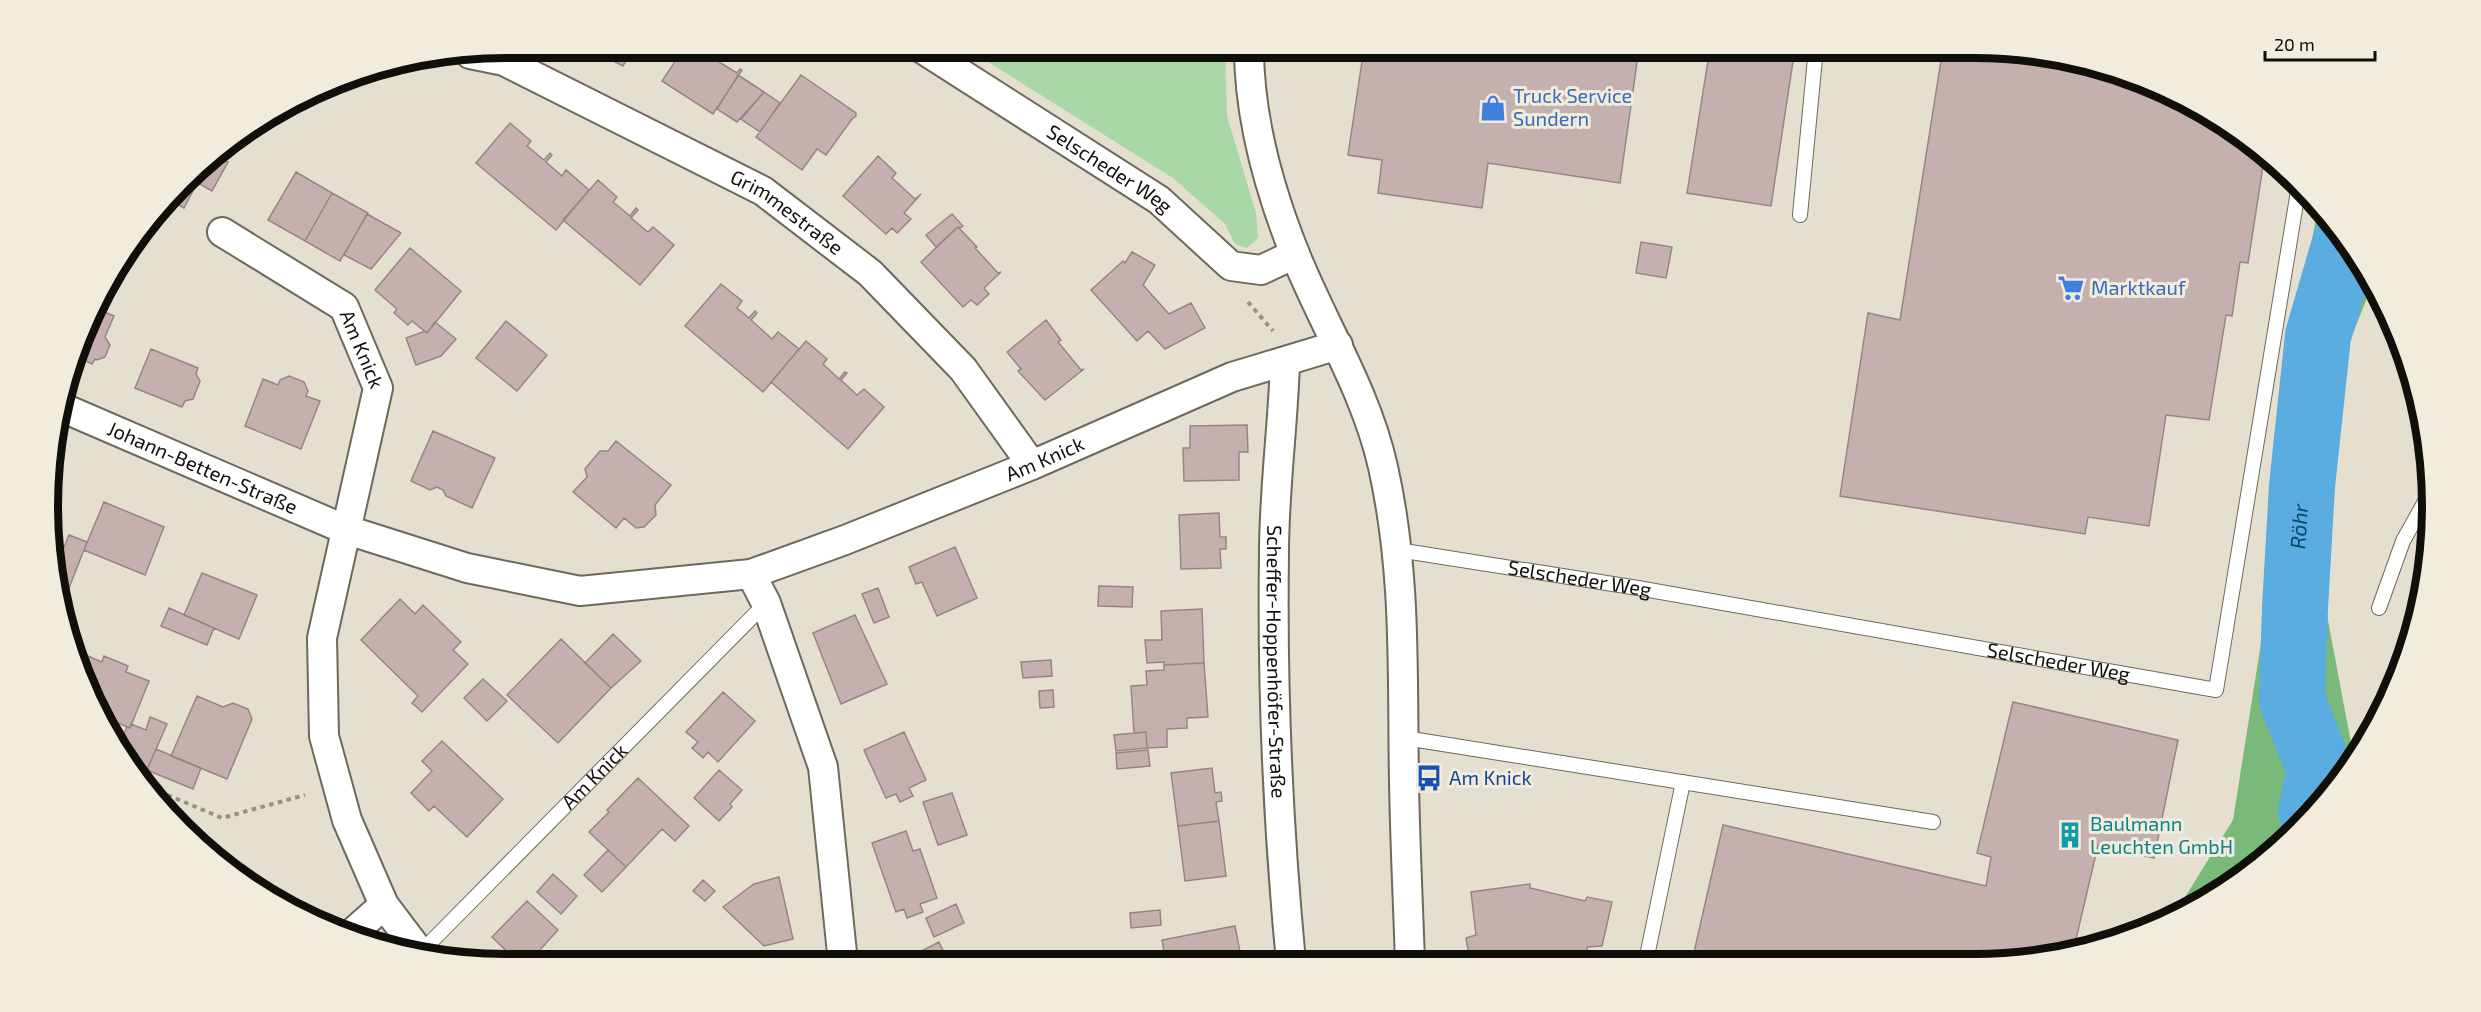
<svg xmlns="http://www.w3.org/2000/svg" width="2481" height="1012" viewBox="0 0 2481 1012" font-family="'Exo 2',sans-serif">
<rect width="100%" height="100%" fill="#e4dfce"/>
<path fill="#a8d8a8" d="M966,48H1225L1227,116L1256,213L1258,238L1247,248L1235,244L1225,224L1173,178Z"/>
<path fill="#79b97a" d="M2318,206L2338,227L2373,283L2342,361L2309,520L2352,748L2346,771L2277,851L2172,918L2233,820L2273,567L2274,468Z"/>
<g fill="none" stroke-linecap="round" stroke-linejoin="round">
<path stroke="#5aace1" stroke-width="66" id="s1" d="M2311,811L2320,770L2292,700L2295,608L2302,486L2318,336L2346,240"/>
</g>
<path fill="#c4b1af" stroke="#978583" stroke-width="1.5" d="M588,48H633L623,66Z
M684,48H707L712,51L709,56L737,73L740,69L742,70L713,114L662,81Z
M1364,48H1487L1571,60L1573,48H1639L1620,183L1488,163L1482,208L1378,193L1382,160L1348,155Z
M1710,48H1795L1771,206L1687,193Z
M1943,48H1975L2122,72L2204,109L2265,153L2248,263L2240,262L2232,316L2226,315L2209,420L2166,415L2149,526L2088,517L2085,534L1840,496L1868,313L1900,320Z
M738,75L764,92L737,122L717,109Z
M801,75L856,113V116L852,119L826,155L817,149L802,170L756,137Z
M764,92L780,103L760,132L741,119Z
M510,123L531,141L527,146L544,160L550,153L552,155L546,162L562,176L566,170L589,190L556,230L476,163Z
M214,155L228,162L212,191L198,183Z
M878,156L896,173L892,178L915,199L921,194L904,213L911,219L897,233L892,228L886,234L843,196Z
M211,157L184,208L172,201L204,161Z
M296,172L332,193L305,241L268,220Z
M598,180L617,197L613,202L630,216L636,208L638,210L631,218L648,232L653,227L674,245L640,285L563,220Z
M332,193L368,213L340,261L305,241Z
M367,214L401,233L371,269L344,255Z
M952,214L963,226L960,228L958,227L936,247L926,235Z
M958,227L977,247L975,248L998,273L1001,272L984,288L989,294L977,305L971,300L963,307L921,262Z
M1641,242L1672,247L1666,278L1636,273Z
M410,248L461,291L427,333L412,321L408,325L394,313L397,309L375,290Z
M1132,252L1155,265L1143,285L1169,314L1191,303L1205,328L1165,349L1148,331L1137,341L1091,290L1123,261L1125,263Z
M721,284L742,301L737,308L749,318L755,311L757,313L751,320L772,339L778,332L799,349L763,392L685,326Z
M95,308L114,316L105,337L110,345L105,357L97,360L95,359L92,364L74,355Z
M1046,320L1061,340L1058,342L1081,370L1084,369L1045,400L1018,371L1021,369L1007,352Z
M506,321L547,355L517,391L476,358Z
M435,322L456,339L441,356L416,365L406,338L425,331L427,333Z
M806,341L827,359L823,364L839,379L845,372L847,373L841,380L857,395L864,389L884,407L848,449L771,382Z
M151,349L198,368L196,374L200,381L193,399L185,401L182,407L135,388Z
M289,376L304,382L308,391L306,396L320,401L301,449L245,426L263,379L278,385L280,380Z
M1247,425L1248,452H1239V480L1184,481L1183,448H1190V426Z
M433,431L495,458L472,508L446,496L443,490L437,487L430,490L411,481Z
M616,441L671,485L655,505L656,515L644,527L636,528L624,518L616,528L573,492L587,477L585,469L600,451H608Z
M104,502L164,527L145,575L84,550Z
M1219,513L1220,537H1226V549H1220L1221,568L1181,569L1179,515Z
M69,535L87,542L69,588L56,583V567Z
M955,547L977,598L937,616L922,582L916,584L909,567Z
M202,573L257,595L239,639L184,615Z
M1099,586L1133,587L1132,607L1098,606Z
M878,588L889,617L874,623L862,594Z
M400,599L415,614L423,605L461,642L453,650L468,664L422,712L412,703L418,696L361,640Z
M169,608L214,628L207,645L161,626Z
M1202,609L1204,663L1164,665V662L1147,663L1145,640H1162L1161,611Z
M855,615L887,684L841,704L813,633Z
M613,634L641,661L611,688L585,663Z
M561,639L611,688L558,743L507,695Z
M83,654L102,662L104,656L128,666L126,672L149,681L130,728L106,718L105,722L83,681L78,665Z
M1051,660L1052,676L1023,678L1021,662Z
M1204,663L1208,717L1187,718V728L1167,729V747L1147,748L1146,732L1134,733L1131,686L1147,685L1146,671L1164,670V665Z
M483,679L507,701L487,721L464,698Z
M1053,690L1054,707L1040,708L1039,691Z
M723,692L755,721L718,762L708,752L703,758L692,748L698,742L686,732Z
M197,696L223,707L233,703L248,709L252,719L227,779L171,756Z
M2013,702L2178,740L2154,858L2098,845L2074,948L2035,960L1692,961L1723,825L1986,886L1991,857L1977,853Z
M150,717L167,724L147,770L125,761L118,748L127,727L130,728L131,724L146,730Z
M904,732L926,780L909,788L913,796L900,802L896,794L886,798L864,750Z
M1146,732L1147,748L1116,751L1114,735Z
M442,741L503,799L467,837L434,806L429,811L411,793L432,771L422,761Z
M156,749L201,768L193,789L147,770Z
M1148,750L1150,766L1117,769L1116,753Z
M1212,768L1215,793L1221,792L1222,801L1216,802L1219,821L1178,826L1171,773Z
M719,770L742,790L730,804L732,807L719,821L694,798Z
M638,778L689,826L675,841L662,829L626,867L589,832L609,812L607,810Z
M952,793L967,835L938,845L923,802Z
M1219,821L1226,876L1185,881L1178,826Z
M906,831L913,851L920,849L937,898L920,904L923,912L907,918L904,909L896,912L872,843Z
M608,850L626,867L602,892L584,875Z
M553,874L577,896L561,914L537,892Z
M779,877L793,939L764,946L723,907L754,884Z
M703,880L715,891L705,901L693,891Z
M1530,884V888L1585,901L1587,897L1612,902L1602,946L1587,947L1589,960L1584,961H1470L1466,938L1476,935L1471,892Z
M527,901L558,930L527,964H520L492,937Z
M956,904L964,923L934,937L926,918Z
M1160,910L1161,925L1131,928L1130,913Z
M1235,926L1242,962H1166L1162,940Z
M939,942L949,963H898Z"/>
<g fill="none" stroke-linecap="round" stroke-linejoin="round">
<g stroke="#6d695b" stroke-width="16">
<g id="lane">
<path d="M1800,215L1816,48"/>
<path id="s2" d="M1398,550L1638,588L2216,690L2299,185"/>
<path d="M2379,608L2403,541L2432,489"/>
<path d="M1405,738L1933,822"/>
<path id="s3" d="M423,950L766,603"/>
<path d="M1646,961L1683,782"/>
</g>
</g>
<g stroke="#6d695b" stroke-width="32">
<g id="street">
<path id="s4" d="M921,48L1159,200L1231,266L1261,270L1295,254"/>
<path d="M1249,48C1249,118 1269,189 1295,254C1324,326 1366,391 1383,467C1407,574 1402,675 1404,782C1405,842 1408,902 1410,962"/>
<path id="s5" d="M470,54L504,61L763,191L870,273L963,369L1032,465"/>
<path id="s6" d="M222,232L344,307L378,388L322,638L324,736L347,820L384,905L418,950"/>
<path id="s7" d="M1285,362C1283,426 1274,490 1274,553C1272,690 1278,826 1291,962"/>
<path id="s8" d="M61,407L344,529L467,568L580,591L751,574L845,540L1032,465L1232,377L1338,345"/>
<path d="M751,574L766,603L823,767L843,963"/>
<path d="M350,935L384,905"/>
</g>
</g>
<path stroke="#959184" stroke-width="4" stroke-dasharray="4.5 4.5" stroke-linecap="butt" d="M1248,302L1273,331
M151,788L222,818L305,795"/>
<use href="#lane" stroke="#fff" stroke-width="14"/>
<use href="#street" stroke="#fff" stroke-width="28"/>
</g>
<defs>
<g id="shop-bare" transform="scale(2.07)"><path d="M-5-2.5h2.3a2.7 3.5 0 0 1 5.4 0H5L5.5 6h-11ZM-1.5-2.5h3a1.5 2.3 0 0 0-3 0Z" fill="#3f7fe0" stroke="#f1ecdb" stroke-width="2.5" paint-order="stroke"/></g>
<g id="supermarket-bare" transform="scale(2.07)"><path d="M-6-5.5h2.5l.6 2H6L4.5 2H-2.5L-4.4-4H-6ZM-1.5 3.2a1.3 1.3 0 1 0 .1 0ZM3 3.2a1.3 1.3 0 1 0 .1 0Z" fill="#3f7fe0" stroke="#f1ecdb" stroke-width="2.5" paint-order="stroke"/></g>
<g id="bus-bare" transform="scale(2.07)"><path d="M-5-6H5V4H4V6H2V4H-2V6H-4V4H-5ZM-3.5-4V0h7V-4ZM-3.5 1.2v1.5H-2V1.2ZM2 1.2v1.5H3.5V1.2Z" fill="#1a4fb4" stroke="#f1ecdb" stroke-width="2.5" paint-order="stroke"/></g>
<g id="building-bare" transform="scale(2.07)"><path d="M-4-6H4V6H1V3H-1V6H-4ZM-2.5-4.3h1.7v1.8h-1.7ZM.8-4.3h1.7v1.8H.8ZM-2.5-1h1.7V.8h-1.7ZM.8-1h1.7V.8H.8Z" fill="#0f9aa8" stroke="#f1ecdb" stroke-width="2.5" paint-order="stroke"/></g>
</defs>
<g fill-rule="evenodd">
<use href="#shop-bare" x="1493" y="108"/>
<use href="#supermarket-bare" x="2071" y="288"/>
<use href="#bus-bare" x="1429" y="778"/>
<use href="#building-bare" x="2070" y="835"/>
</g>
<g text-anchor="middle" stroke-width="6" stroke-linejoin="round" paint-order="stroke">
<g font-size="20" fill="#366cbe" stroke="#f1ecdb" text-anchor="start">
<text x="1513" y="103">Truck Service<tspan x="1513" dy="23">Sundern</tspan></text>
<text x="2091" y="295">Marktkauf</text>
</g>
<g font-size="20" fill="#110f09" stroke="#f1ecdb">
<text dy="7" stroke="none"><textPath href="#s4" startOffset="224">Selscheder Weg</textPath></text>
<text dy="7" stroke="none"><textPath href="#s5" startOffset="356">Grimmestraße</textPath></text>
<text dy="7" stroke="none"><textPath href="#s6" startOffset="189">Am Knick</textPath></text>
<text dy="7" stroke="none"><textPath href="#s8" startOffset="1040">Am Knick</textPath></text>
<text dy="7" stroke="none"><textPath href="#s8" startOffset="154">Johann-Betten-Straße</textPath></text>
<text dy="7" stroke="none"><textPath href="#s2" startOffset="184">Selscheder Weg</textPath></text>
<text dy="7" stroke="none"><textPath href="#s7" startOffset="300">Scheffer-Hoppenhöfer-Straße</textPath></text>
<text dy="7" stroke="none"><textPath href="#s2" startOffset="670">Selscheder Weg</textPath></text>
<text dy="7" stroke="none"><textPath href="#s3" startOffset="244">Am Knick</textPath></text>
</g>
<g font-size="20" fill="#164399" stroke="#f1ecdb" text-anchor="start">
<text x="1449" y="785">Am Knick</text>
</g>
<g font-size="20" fill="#0d838f" stroke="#f1ecdb" text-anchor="start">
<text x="2090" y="831">Baulmann<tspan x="2090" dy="23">Leuchten GmbH</tspan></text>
</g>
<g font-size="21" font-style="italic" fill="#04486b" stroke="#f1ecdb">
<text dy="7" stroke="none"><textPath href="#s1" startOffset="291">Röhr</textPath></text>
</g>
</g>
<path d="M0 0H2481V1012H0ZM506 58H1974A448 448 0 0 1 2422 506V506A448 448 0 0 1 1974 954H506A448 448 0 0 1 58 506V506A448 448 0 0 1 506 58Z" fill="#f1ecdb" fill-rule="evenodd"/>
<path fill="none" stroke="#110f09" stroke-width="8" d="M506 58H1974A448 448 0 0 1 2422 506V506A448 448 0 0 1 1974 954H506A448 448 0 0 1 58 506V506A448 448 0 0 1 506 58Z"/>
<path d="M2265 51v9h110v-9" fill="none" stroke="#110f09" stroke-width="3"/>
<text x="2274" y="51" font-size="18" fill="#110f09" stroke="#f1ecdb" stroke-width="4.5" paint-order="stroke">20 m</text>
</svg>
